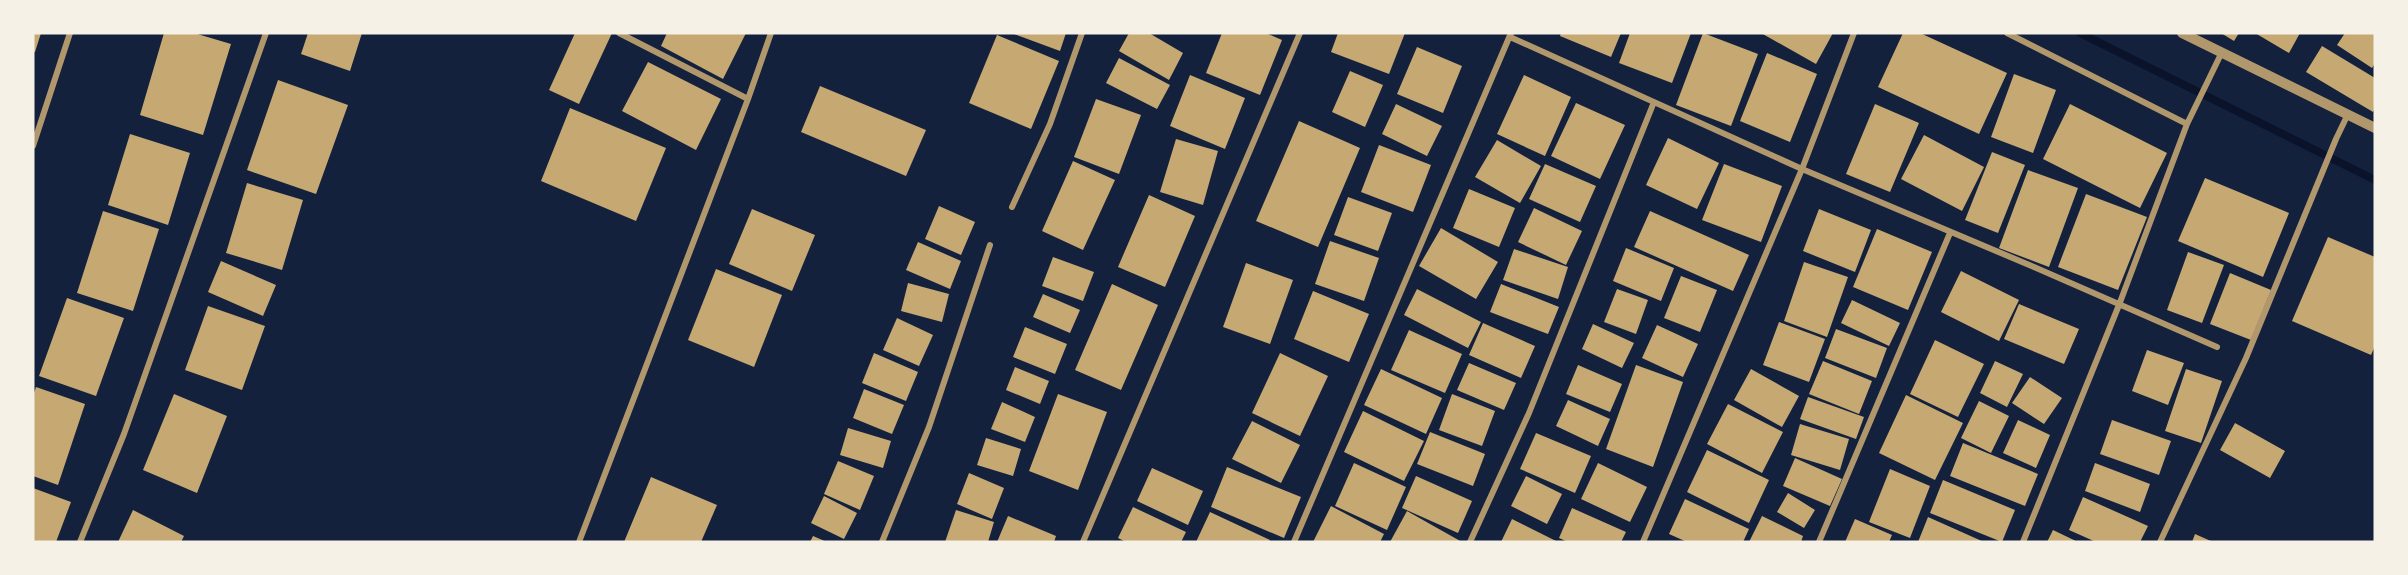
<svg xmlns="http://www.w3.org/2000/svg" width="2408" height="575" viewBox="0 0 2408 575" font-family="'IBM Plex Serif',serif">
<rect width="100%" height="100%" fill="#14213d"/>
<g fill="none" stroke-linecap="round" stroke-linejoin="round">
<path stroke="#0b132b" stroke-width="8" d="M2080,33L2375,180"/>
</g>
<path fill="#c6a872" d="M33,33H41L35,52H33Z
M164,33H194L231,44L203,135L140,115Z
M308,33H362L350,71L301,54Z
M575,33H612L579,104L549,90Z
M667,33H746L723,79L661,46Z
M1011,33H1066L1060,51Z
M1129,33H1149L1183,53L1169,80L1119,51Z
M1222,33H1266L1282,40L1260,95L1206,73Z
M1338,33H1405L1389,74L1331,52Z
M1561,33H1621L1611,57L1560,36Z
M1630,33H1691L1672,83L1619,63Z
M1703,33L1758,54L1731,126L1676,105Z
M1761,33H1833L1816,64Z
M1903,33H1920L2007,73L1979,134L1878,87Z
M2221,33H2239L2234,41Z
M2255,33H2300L2289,53Z
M2345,33H2375V63L2372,68L2337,45Z
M997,35L1059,61L1031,129L969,103Z
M2322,46L2375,78V108L2373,112L2306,72Z
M1417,47L1462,66L1443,113L1397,94Z
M1767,53L1817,74L1790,142L1740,121Z
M1119,58L1170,85L1157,109L1106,83Z
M648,62L721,99L696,150L622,111Z
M1350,71L1383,85L1365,127L1332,112Z
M2014,74L2056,90L2033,153L1991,137Z
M1190,75L1245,98L1225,149L1170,126Z
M1524,75L1571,97L1545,156L1497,134Z
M278,80L348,105L316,194L247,170Z
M820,86L926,130L906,176L801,132Z
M1096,99L1141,115L1119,174L1074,157Z
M1576,103L1625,125L1600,179L1551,156Z
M1396,104L1442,126L1427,156L1382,134Z
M1875,104L1919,123L1890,192L1846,174Z
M2070,104L2167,153L2140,208L2043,159Z
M570,108L666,148L636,221L541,181Z
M1299,121L1360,148L1318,247L1256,221Z
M130,134L190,153L168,225L108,205Z
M1924,135L1984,167L1962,211L1901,179Z
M1668,138L1719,163L1697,209L1646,185Z
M1176,139L1218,151L1203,205L1160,192Z
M1497,140L1541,166L1520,203L1475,177Z
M1379,145L1431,165L1413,212L1361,192Z
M1992,152L2025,165L1998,233L1965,220Z
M1073,161L1115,180L1083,250L1042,231Z
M1545,164L1596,186L1580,222L1529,199Z
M1724,164L1782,186L1761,242L1702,220Z
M2028,170L2078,188L2049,267L1999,248Z
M2205,178L2289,213L2263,277L2178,241Z
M247,183L303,200L282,270L226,253Z
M1469,189L1515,208L1499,247L1453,228Z
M2086,194L2147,217L2118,290L2058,267Z
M1149,195L1195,216L1165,287L1118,267Z
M1348,197L1392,213L1378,251L1334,235Z
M939,206L975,222L961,255L925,239Z
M1534,208L1582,231L1566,265L1518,242Z
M752,209L815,235L792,291L729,264Z
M1819,209L1871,230L1855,272L1803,251Z
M103,211L159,229L133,311L77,293Z
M1650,211L1749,255L1733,291L1634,247Z
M1441,228L1498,262L1476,299L1419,266Z
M1877,229L1932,252L1908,310L1853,287Z
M2328,237L2375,257V346L2371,355L2292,321Z
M1330,241L1379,258L1364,301L1315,284Z
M918,242L961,261L950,289L906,270Z
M1626,248L1674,268L1661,301L1613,281Z
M1514,249L1568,267L1558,299L1503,280Z
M2188,252L2224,265L2202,323L2167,310Z
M1053,257L1094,272L1083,301L1042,286Z
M221,261L276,285L263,316L208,292Z
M1804,262L1848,277L1827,337L1784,321Z
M1246,263L1293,280L1270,344L1223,327Z
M716,269L782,295L754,367L688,340Z
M1961,271L2019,300L1999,341L1941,312Z
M2230,273L2271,290L2251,340L2210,324Z
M1681,276L1717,290L1700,332L1664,318Z
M908,283L949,294L942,322L901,311Z
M1112,284L1158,305L1121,390L1075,370Z
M1501,284L1559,307L1548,334L1490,312Z
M1417,289L1481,322L1468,348L1404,315Z
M1617,289L1648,300L1636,334L1604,322Z
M1313,291L1369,314L1349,362L1294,339Z
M1043,294L1080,310L1070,333L1033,317Z
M67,298L124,318L96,396L39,376Z
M1852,300L1900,323L1889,346L1841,323Z
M2019,304L2079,329L2064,364L2004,339Z
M208,306L265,326L242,390L185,370Z
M897,318L933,335L919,366L883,350Z
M1779,322L1825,339L1809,382L1763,365Z
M1483,323L1535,346L1521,378L1469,355Z
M1593,324L1634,343L1622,368L1582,349Z
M1657,325L1698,344L1683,377L1642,358Z
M1025,327L1067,344L1055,374L1013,357Z
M1836,329L1887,348L1876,378L1825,358Z
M1409,330L1462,354L1445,393L1391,370Z
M1935,340L1984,364L1958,417L1910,394Z
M2147,350L2184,363L2168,405L2132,391Z
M874,353L918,372L906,401L862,383Z
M1280,353L1328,376L1300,436L1252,413Z
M1823,361L1872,381L1859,414L1809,394Z
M1995,361L2023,374L2007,407L1980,393Z
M1469,363L1516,383L1504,410L1457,390Z
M1578,365L1622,384L1610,412L1566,394Z
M1636,365L1683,382L1653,467L1606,449Z
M1015,367L1049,381L1040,404L1006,390Z
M1381,369L1442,398L1426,434L1364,405Z
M1751,369L1799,396L1782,427L1734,400Z
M2186,369L2222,381L2201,443L2165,431Z
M2030,377L2062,398L2044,424L2012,403Z
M36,387L85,404L58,485L33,476V396Z
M864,389L904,405L892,434L853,418Z
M174,394L227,416L197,493L143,470Z
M1058,394L1107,412L1078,490L1029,471Z
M1452,394L1495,411L1482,446L1439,430Z
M1906,395L1963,423L1935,480L1879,453Z
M1808,397L1864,417L1856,439L1800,419Z
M1568,400L1610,419L1598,446L1556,426Z
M1979,401L2009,416L1991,453L1961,438Z
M1002,402L1035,417L1025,442L991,429Z
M1728,404L1783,432L1762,473L1707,444Z
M1363,411L1424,441L1404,481L1344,452Z
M2018,420L2050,435L2036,468L2003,453Z
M2112,420L2171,441L2159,475L2100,454Z
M1252,421L1300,445L1281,483L1232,459Z
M2235,423L2285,451L2270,478L2220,450Z
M1800,424L1849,439L1840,470L1791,455Z
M848,428L891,441L883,468L840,455Z
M1430,432L1485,454L1473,486L1417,464Z
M1536,433L1591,456L1575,493L1520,469Z
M986,438L1021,449L1013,476L977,465Z
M1963,443L2038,474L2025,506L1950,476Z
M1707,450L1769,480L1749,523L1687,492Z
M1795,458L1842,479L1830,506L1783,486Z
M838,461L874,476L860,510L824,494Z
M1354,463L1406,487L1387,530L1335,506Z
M1598,463L1647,487L1630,522L1581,499Z
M2095,463L2150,484L2140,512L2085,491Z
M1227,467L1301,497L1284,538L1211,507Z
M1152,468L1203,491L1188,525L1137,501Z
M1890,469L1930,486L1910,538L1869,522Z
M969,473L1004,488L992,519L957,504Z
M1416,476L1472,501L1458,533L1402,508Z
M1526,476L1562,494L1547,524L1511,506Z
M651,477L717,505L701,542H624Z
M1943,480L2015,510L2002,542L1930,513Z
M33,488L71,502L56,542H33Z
M1788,493L1815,510L1804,528L1777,512Z
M824,496L857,513L844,539L811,523Z
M2083,497L2148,526L2140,542H2096L2069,530Z
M1685,499L1749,529L1743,542H1687L1669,534Z
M1331,506L1384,534L1380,542H1313Z
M1133,507L1186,532L1181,542H1126L1118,538Z
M1572,508L1626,532L1621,542H1568L1559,538Z
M133,510L184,536L181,542H118Z
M956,510L994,522L988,542H945Z
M1407,511L1462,542H1390Z
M1210,512L1270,540L1269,542H1196Z
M1008,516L1056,536L1054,542H997Z
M1762,516L1803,536L1801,542H1749Z
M1928,517L1984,542H1918Z
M1512,519L1558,542H1501Z
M1855,519L1892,535L1889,542H1845Z
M2053,530L2078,542H2047Z
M2195,534L2213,542H2192Z
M813,536L827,542H810Z"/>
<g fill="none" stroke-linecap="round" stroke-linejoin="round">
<path stroke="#b1986c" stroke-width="6" d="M619,33L748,99
M2007,33L2187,124L2119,305L2023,542
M1510,37L1802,169L2034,267L2217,347
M2187,124L2222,52
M33,146L70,33
M1012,207L1050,124L1082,33
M80,542L124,434L266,33
M579,542L748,99L771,33
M882,542L929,427L990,245
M1083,542L1300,33
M1294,542L1511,33
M1470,542L1529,413L1654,102
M1643,542L1802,169L1854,33
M1819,542L1950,233
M2160,542L2246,358L2336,139L2348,114"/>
<path stroke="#b1986c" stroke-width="10" d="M2182,33L2375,128"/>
</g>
<rect width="2408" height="575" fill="none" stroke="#f6f1e7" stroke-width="69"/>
</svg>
